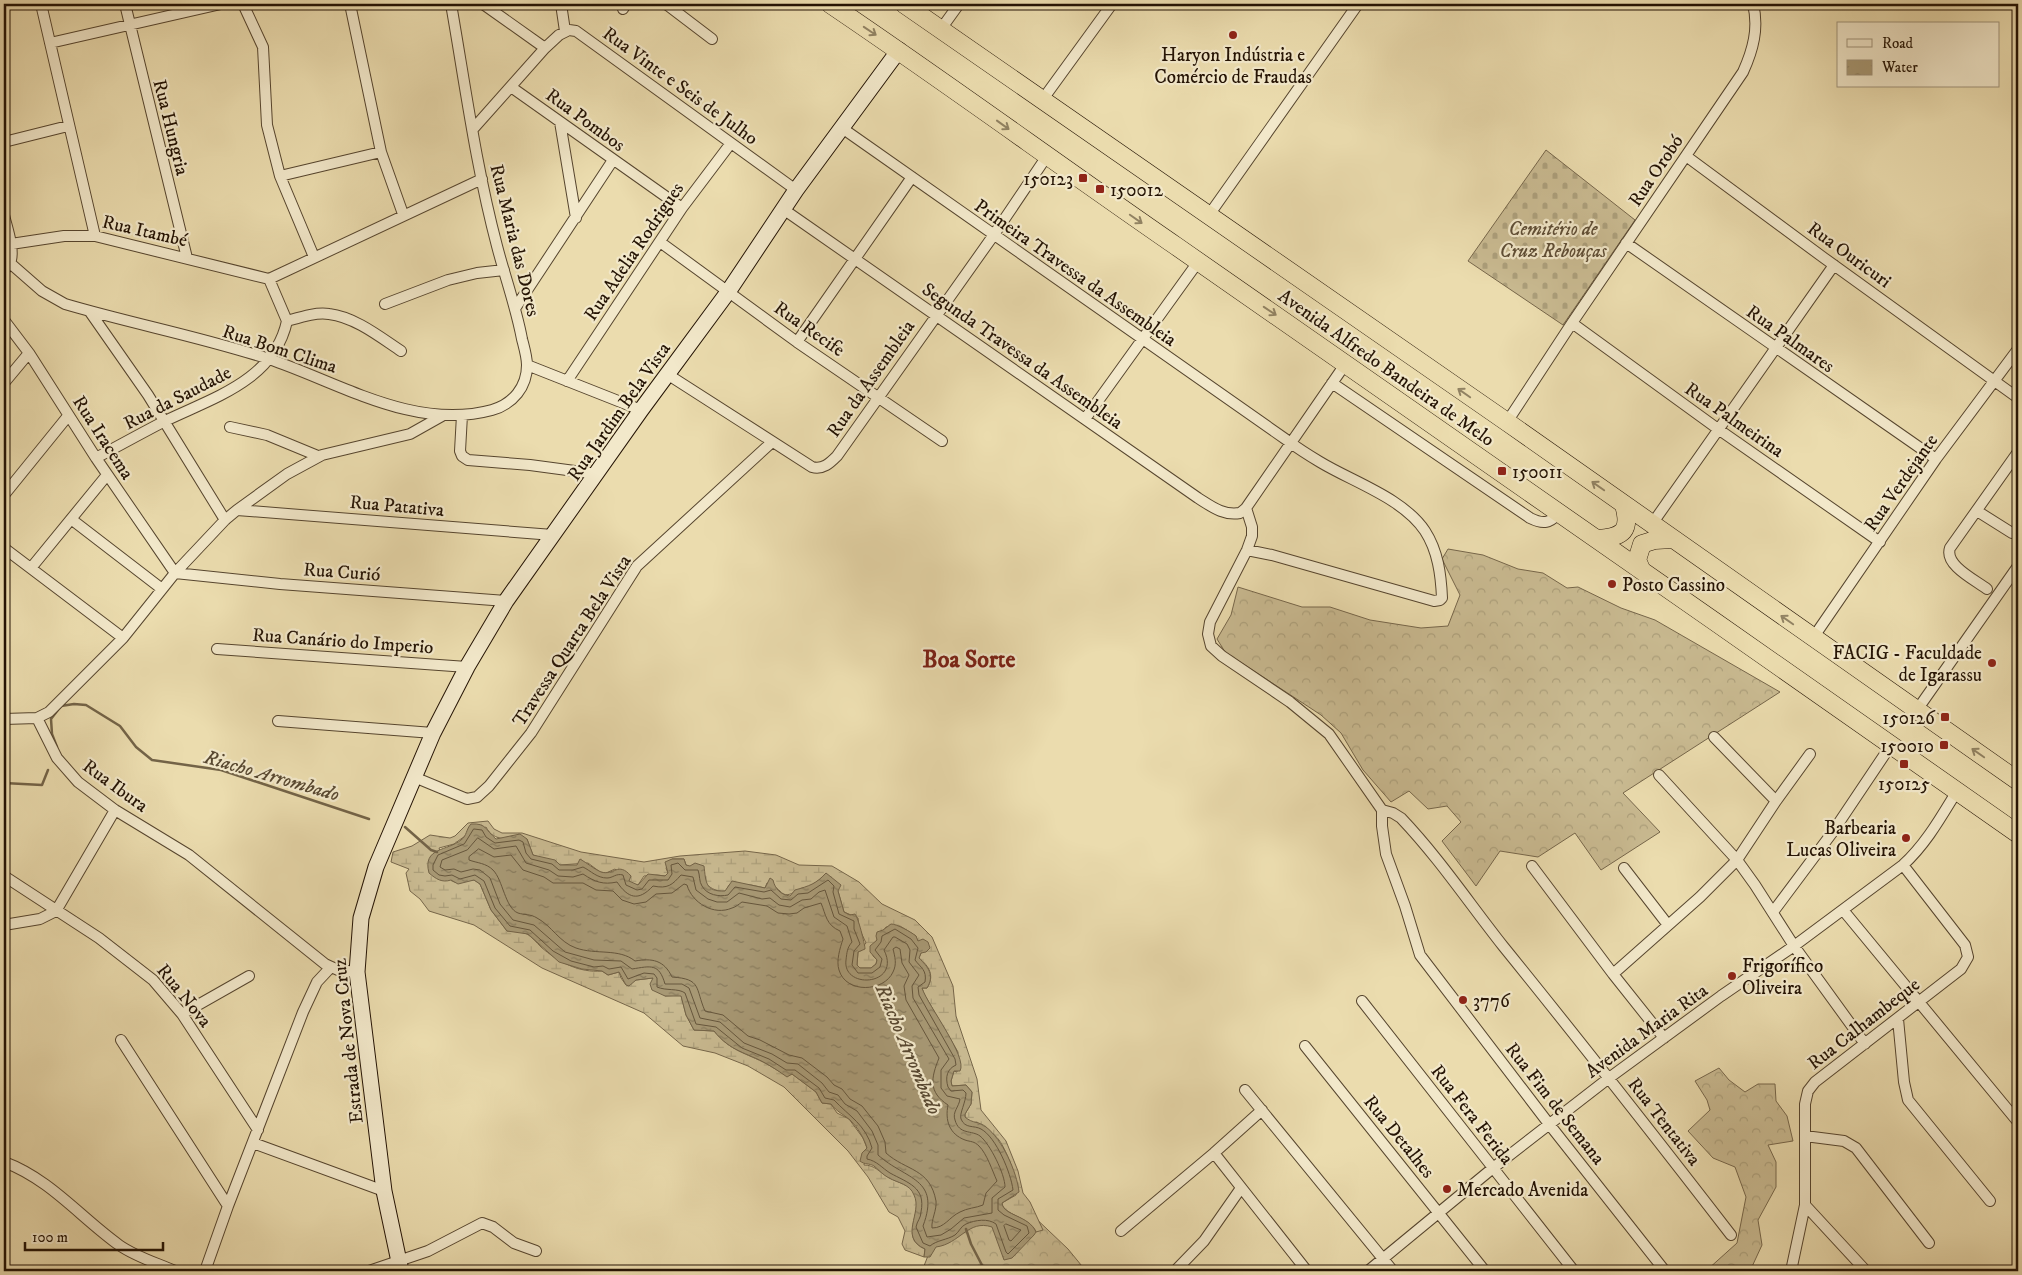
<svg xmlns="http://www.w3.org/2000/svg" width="2022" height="1275" viewBox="0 0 2022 1275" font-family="'IM FELL DW Pica',serif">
<defs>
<pattern id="forest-crowns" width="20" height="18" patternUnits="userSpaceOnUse" patternTransform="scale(1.25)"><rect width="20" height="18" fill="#c9ba91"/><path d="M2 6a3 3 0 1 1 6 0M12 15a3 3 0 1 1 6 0" fill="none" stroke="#ac9f7b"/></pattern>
<pattern id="wetland-marsh" width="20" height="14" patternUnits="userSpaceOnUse" patternTransform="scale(1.25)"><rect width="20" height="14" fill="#c9ba91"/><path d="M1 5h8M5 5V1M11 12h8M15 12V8" fill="none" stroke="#ac9f7b"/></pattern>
<pattern id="cemetery-stones" width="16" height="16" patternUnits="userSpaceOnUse" patternTransform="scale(1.25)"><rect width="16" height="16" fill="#c9ba91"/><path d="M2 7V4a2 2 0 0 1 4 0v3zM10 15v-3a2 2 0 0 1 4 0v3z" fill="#ac9f7b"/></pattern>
<pattern id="water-ripples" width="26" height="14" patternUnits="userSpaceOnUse" patternTransform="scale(1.25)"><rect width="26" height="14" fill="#a79874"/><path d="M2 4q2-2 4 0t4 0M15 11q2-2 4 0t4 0" fill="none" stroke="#887b5d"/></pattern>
</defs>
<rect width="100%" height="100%" fill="#ebdcae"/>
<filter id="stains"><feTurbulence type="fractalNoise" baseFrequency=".004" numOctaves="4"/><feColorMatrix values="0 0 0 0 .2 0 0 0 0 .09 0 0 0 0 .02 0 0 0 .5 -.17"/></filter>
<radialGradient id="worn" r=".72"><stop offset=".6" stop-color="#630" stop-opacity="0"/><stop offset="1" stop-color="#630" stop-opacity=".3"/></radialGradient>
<path fill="url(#forest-crowns)" stroke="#76664a" d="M1448,549L1483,555L1518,569L1543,573L1567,588L1578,587L1621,608L1655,620L1780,692L1623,793L1660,832L1601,870L1575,833L1538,857L1500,851L1476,886L1442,841L1461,822L1447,806L1428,809L1409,791L1391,802L1363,770L1341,733L1321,715L1225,652L1217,639L1231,615L1238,587L1302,607H1330L1370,620L1421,628L1448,626L1460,595L1442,559Z
M1719,1068L1729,1080L1745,1092L1758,1084H1775L1776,1101L1787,1116L1793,1141L1768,1145L1776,1162V1187L1758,1220L1762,1245L1750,1271H1711L1707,1270L1737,1243L1746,1197L1735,1167L1713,1158L1688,1131L1710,1110L1707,1100L1695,1081Z
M1008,1192L1068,1249L1086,1271H922L931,1248Z"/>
<path fill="url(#wetland-marsh)" stroke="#76664a" d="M488,821L494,829L502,833H522L581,852L644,862L680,856L745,851L776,855L799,865L832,866L859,882L882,904L915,920L932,937L953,986L956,1016L977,1079L981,1110L1006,1141L1018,1171L1023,1193L1030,1202L1043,1230L1036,1232C1030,1217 1003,1215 1002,1203L1016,1195C1019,1182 1007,1151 999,1140C994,1133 984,1128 977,1122L971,1123L965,1117V1114L971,1104L972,1092L966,1085L952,1086L951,1081L954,1071L957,1072L958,1052L924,994L922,988H927C935,976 929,966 919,958L921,953L916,936L900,926L886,927L874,944L873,956L877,960L876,964L871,968H860L857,965L858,952L866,943L859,928L858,918L844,912L838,891L826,873L819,880L806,889L802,888C778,903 786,889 767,883L765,888L751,885H729L726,891C717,892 712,889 706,884L705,876L686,865L684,859H672L666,868L668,873L665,876L657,875L644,876L638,885L632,884L615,869L606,873L600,872L588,863L560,865L533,855L527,839C510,838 494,843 486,827L465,836L454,844L439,848L451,880L454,882L474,880L480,884L491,910L507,931C513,931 521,931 527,934C532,937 537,943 541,947C558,962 579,973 602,971L608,975L619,972L621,978L626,985L636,980L653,978L665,996L681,995L686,1015L694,1030L714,1031C730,1051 746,1053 767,1064C774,1068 780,1072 787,1076L792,1074L816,1092L822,1103L831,1104L837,1113L849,1119L863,1138L867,1148L864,1165C875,1165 879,1172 888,1177C896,1182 905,1183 912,1190C928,1208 896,1237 925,1249L924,1257L905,1250L902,1244L905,1231L898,1217L889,1212L868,1177L848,1151L784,1087L748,1066L715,1053L683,1046L644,1013L542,968L474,925L429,911L420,899L410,891L406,873L409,869L391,862L393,852L412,846L430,835L450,838L455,836L468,823Z"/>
<path fill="url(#cemetery-stones)" stroke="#76664a" d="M1546,150L1635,220L1563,325L1468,261Z"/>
<path fill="url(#water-ripples)" stroke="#736347" d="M471,824C487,823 485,830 496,839L520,834L527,839L533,855L555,860L560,865H577L580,859C587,863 594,869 601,872C614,876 618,861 631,876L629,881L638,885L648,874L665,876L668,873L665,862L672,859H684L686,865L690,866L695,863L704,866C706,882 705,892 725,891L732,881L765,888L770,878L773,880C775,889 781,895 790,896L795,890C809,886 816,884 826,873L841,885L838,891L844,912L850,915L855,914C858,917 865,944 865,949L858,952L857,965L860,968H871L876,964L877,960L870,952V946L877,940L876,936L877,932L883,930L891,924C897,924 911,932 916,936L918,941L923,939L928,942L930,948L926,952L921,953L919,958C928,967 935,975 927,988H922C928,1006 968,1057 960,1071H954L951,1081L952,1086L966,1085L972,1092L971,1104L965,1114V1117C973,1124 979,1121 986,1127C1002,1139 1017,1172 1019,1192L1002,1203C1003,1216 1029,1215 1036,1232L1034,1235L1012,1258L1004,1260L992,1227C968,1219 960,1244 936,1247L930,1257H924L925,1249C898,1237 923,1213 914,1195C910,1184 898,1183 889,1178C883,1175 879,1170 874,1166C869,1163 865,1165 860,1161L862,1153L867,1148C864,1138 858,1128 850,1120C843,1114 837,1112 831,1104L822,1103L816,1092L792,1074L787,1077C780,1072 774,1068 767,1064C746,1052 731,1052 714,1031L694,1030L686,1015L681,996H665L652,990L650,984L653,978L636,980L629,986L626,985L619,972L608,975L602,971L582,969L559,962L528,934L507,931L491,910L480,884L474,880L458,884L451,880C442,883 436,879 429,873C422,847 448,851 461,840C467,836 466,829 471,824Z"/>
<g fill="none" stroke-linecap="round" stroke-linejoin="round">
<path stroke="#66563c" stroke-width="1" d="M474,829L482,830L486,837L495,843L519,840L523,842L526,853L531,859L552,864L559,870H573L583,867C591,871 597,878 607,878C613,878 616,873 623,875L626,885L637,890L642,889L649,880H668L672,874L671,865L678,863L685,870H698C700,875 699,882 702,886C707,895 719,897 728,895L735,887L764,892L771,890L781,899L791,900L798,894L808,893L828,880L834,886L833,892L839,914L854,921V929L860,944L854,951L852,965L858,973H872L880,967L882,959L875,950L881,942L882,936L895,929L911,939L918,948L915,960C921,968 927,970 925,982L918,987L919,995L955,1059L956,1065C947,1069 945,1077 948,1087L951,1091L963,1090L966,1093C966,1102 959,1114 961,1119C965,1129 974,1125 981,1129C996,1137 1011,1173 1013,1190L998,1199V1210L1004,1215L1027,1226L1029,1233L1008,1254L1006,1252L996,1224C988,1218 975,1220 966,1224C961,1226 959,1232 955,1235C947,1240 937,1240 930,1246L923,1243L916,1227C917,1221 921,1218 921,1212C926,1187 908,1183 890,1173C882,1168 877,1161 867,1159V1156L872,1148C866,1125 849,1116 834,1100L825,1098L819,1088L795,1070H786L769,1059L742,1048L716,1027L696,1024L685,993C678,988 666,991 657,987V978L654,974L644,973L628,979L621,967L609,969L603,966L594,967L571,961L553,951L530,930L510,926L495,908L484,881L475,875L460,879L452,875L445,876L439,875L433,870V865L438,855L464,844Z
M478,838L494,849L516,846L526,863L549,870L558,876L573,877L583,874C595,882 603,885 617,882C628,898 638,902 653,886C668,889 672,885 681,875L693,877L696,890L708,899L717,902H727L739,893L762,899L770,898L779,905L790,907L802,900L811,899L819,892L825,890L834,917L847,926L852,942C847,948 847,952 846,960C842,990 902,986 884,950L893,937H895L907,944L910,950L909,962L919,975L912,986L913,998L949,1059L941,1070V1088L947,1096L960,1099C959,1107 952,1112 955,1120C959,1135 972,1130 980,1136C990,1144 1005,1174 1005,1187L992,1198V1213L964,1218L951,1229L941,1235L927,1237L923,1226C941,1178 906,1180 878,1155V1145L872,1131L857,1111L845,1104L838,1095L829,1092L822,1083L798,1064L787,1063L772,1054L744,1043L720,1022L700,1018L689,988L682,984H665C659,963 651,966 632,969L621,961L594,960L565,952L534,925L513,920L500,904L490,878L480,870L473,869L461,872L454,869L445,870L440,867L442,860L467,850Z
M479,849L494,857L511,855L523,870L544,877L553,883H583L596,890L613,891L622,900L634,904L646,902L656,894L672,893L684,884L687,885C692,903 714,916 732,908C736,907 739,904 742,902L767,906L778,913L789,914L797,913L804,908L821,903C826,915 826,925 840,931L843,939C840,948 836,961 839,970C846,994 884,992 893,972C897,964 895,957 893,949L896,947L900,949L902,963L909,975L904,986L906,1000L939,1058C931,1078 928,1092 948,1105C945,1120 949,1134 965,1140C971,1142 974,1141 979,1146C987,1154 992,1170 997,1181L986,1193L983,1205C976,1208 967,1208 960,1212C949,1217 945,1228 932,1228C931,1220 937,1210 936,1201C930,1168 906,1171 886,1153L885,1142L878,1126L862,1106L850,1099L842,1089L834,1085L827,1077L802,1058L789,1055L760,1040L748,1036L723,1015L705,1011C695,988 702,979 672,977C664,960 652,958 635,961C619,948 596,955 576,948C559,942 552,926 537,918C531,914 524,915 518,913C505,908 503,880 493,870C486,863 477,863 469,860V857Z
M1006,1224L1021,1230L1011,1241L1009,1240L1004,1226Z"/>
<path stroke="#736347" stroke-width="2.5" d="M57,747L52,734L51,719L61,706L74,704L86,705L120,726L136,747L152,760L221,770L369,819
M4,783L42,785L48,770
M405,827L431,850L437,852
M966,1229L971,1244L985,1271"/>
<g stroke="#56452e" stroke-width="12">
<path id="minor" d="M41,4L95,236
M125,4L187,258
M243,4L263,47L267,125L280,176L314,257
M350,4L381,152L403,214
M483,4L545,48
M561,4L565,31
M666,4L712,39
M623,9L626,4
M941,29L959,4
M50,43L221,4
M511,87L682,208
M1043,99L1112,4
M560,122L576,218
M842,128L1291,443C1300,450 1310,456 1320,462C1353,482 1403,498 1425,531C1438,551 1441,575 1442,598L1440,600L1434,601L1272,555L1247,550
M473,129L545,48L559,35L569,30L576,31L796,190
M4,142L68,126
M1686,156L1824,258L2018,398
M280,176L381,152
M783,209L1198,498C1211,506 1223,516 1240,513L1246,508L1346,363
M4,215C7,228 14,247 11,260C10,264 6,267 4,271
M1209,215L1358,4
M660,242L797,342L942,441
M1626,243L1936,459
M11,244L64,236H95L269,279
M10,263L42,291L65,304C133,324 202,337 269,359C340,383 415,431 492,410C513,404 527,387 527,365C527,357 524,347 522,339C516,307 505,277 497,246C476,167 465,84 451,4
M269,279L482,179
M385,304L448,280L477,273L504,270
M516,307L613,160
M90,312L148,395L225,520
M4,320L29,353L96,458L175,573L280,584L506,601
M287,321C301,317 316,312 329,314C355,317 380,337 401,351
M1572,323L1718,429L1880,542
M797,342L912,177
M527,365L641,410
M667,374L812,467C823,470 830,463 837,456L993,236L1047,156
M567,381L682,208L731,143
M4,383L29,353
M1332,383L1530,518C1544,525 1549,523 1560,513
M462,415L460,451L462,456L468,460L530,465L597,474
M1085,419L1198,262
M1507,422L1572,323L1743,72C1753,50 1759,28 1753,4
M230,427L267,435L318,456
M96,458C118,446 140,434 163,422C212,398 274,381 287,321L269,279
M4,495L68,416
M1246,508L1252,527V536L1247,550L1210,622L1208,634L1211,646L1222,656L1290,702L1329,734L1382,810
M237,510L553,535
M1977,511L2012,533
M71,519L162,589
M1652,524L1834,265
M4,548L123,638
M31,568L107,475
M1987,589C1975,580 1944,565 1950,548L2018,452
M1813,638L1936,459L2018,349
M217,649L467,667
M1917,710L2018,566
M37,718L57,758L78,782L115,810L189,855L325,964L338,970L357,972
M4,719L37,718L49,712L123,638L175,573L225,520L237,510L287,474L322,455L410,434L442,416
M278,721L433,733
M1714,737L1776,801
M1659,775L1737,860L1755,885L1794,946L1865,1044
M414,777L467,799L477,797L489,786L531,733L637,566L772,442
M1382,810L1393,813L1401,818C1439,858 1469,903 1503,946C1580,1041 1656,1138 1731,1235
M1382,810V826L1386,854L1405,906L1420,955L1549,1124L1665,1271
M1532,866L1613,974L1664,1038
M1624,868L1668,925
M4,876L99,938L153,980L182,1014L258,1130
M1843,910L2018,1122
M1773,912L1832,833L1891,745
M4,925L40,919L56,911L115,810
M1613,974L1700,897L1737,860L1776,801L1810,754
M1362,1001L1574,1271
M182,1014L249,976
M1898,1019L1904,1082L1908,1100L1990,1201
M121,1040L228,1206
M1305,1046L1485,1271
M1245,1090L1393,1271
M1805,1136L1844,1141L1856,1148L1929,1243
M253,1143L384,1191
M1214,1153L1307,1271
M4,1162C50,1179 80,1217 119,1245C136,1257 157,1263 175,1271
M1805,1205L1866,1271
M1121,1231L1214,1153L1262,1110
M205,1271L228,1206L303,1012L317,982L331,967
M369,1271L428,1251L482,1223L493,1227L514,1243L536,1251
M1175,1271L1204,1241L1241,1188
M1368,1271L1493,1168L1609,1078L1721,996L1794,946L1903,865C1926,844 1941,817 1957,791
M1791,1271L1805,1205V1104L1808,1091L1815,1082L1961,969L1968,957L1965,945L1903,865"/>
</g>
<g stroke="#241304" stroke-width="17">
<path id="secondary" d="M401,1271L384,1191L357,972L361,918L376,867L433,733L467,667L506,601L641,410L728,292L796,190L899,50"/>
</g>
<g stroke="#241304" stroke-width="19">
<path id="trunk" d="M830,4C947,83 1060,166 1176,246C1457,442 1738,637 2018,834
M904,4L1507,422L2018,781
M1598,539C1623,537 1631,531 1624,505
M1641,569L1637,560L1642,544L1655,540L1673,539"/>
</g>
<use href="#minor" stroke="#f2e8ca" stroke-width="10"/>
<use href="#secondary" stroke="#f2e8ca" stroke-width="15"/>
<use href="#trunk" stroke="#ebdcae" stroke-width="18"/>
</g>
<defs><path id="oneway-shaft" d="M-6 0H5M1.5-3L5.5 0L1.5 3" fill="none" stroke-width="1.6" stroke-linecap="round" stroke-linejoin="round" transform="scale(1.25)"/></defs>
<g stroke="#918262">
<use href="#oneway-shaft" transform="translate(870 31) rotate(34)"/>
<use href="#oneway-shaft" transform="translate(1003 125) rotate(36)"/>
<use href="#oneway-shaft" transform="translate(1136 219) rotate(35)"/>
<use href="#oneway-shaft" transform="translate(1270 311) rotate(34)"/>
<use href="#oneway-shaft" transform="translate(1464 393) rotate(-145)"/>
<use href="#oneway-shaft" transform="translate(1598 486) rotate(-145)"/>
<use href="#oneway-shaft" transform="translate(1787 620) rotate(-145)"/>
<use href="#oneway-shaft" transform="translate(1978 753) rotate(-145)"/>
</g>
<g fill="#8f2418" stroke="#f2e8ca" stroke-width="2">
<circle cx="1233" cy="35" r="5"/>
<rect x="1078" y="173" width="10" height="10" rx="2.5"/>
<rect x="1095" y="184" width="10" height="10" rx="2.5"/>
<rect x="1497" y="466" width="10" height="10" rx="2.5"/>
<circle cx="1612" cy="584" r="5"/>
<circle cx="1992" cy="663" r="5"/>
<rect x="1940" y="712" width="10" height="10" rx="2.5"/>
<rect x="1939" y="740" width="10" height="10" rx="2.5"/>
<rect x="1899" y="759" width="10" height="10" rx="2.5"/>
<circle cx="1906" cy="838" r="5"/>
<circle cx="1732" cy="976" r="5"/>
<circle cx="1463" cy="1000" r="5"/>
<circle cx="1447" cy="1189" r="5"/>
</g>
<g text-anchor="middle" stroke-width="4.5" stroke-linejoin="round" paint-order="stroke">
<g font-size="19" fill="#241304" stroke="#f2e8ca" text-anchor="start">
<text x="1233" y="61" text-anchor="middle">Haryon Indústria e<tspan x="1233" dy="22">Comércio de Fraudas</tspan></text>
<text x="1073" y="185" text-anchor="end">150123</text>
<text x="1110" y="196">150012</text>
<text x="1512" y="478">150011</text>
<text x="1622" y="591">Posto Cassino</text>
<text x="1982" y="659" text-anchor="end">FACIG - Faculdade<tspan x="1982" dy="22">de Igarassu</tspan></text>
<text x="1935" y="724" text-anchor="end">150126</text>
<text x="1934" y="752" text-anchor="end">150010</text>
<text x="1904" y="790" text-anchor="middle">150125</text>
<text x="1896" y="834" text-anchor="end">Barbearia<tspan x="1896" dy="22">Lucas Oliveira</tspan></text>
<text x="1742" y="972">Frigorífico<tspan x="1742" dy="22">Oliveira</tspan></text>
<text x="1473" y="1007">3776</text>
<text x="1457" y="1196">Mercado Avenida</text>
</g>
<g font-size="19" fill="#241304" stroke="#f2e8ca">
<text transform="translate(681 85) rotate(36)" y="7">Rua Vinte e Seis de Julho</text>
<text transform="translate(586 119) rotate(36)" y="7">Rua Pombos</text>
<text transform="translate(172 127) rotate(76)" y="7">Rua Hungria</text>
<text transform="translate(1655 170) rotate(-56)" y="7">Rua Orobó</text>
<text transform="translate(145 230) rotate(13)" y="7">Rua Itambé</text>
<text transform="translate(516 240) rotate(76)" y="7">Rua Maria das Dores</text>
<text transform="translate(633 251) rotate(-56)" y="7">Rua Adelia Rodrigues</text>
<text transform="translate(1850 254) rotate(36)" y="7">Rua Ouricuri</text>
<text transform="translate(1076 272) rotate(35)" y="7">Primeira Travessa da Assembleia</text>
<text transform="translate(810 328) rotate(35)" y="7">Rua Recife</text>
<text transform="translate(1791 338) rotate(35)" y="7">Rua Palmares</text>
<text transform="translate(280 348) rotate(18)" y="7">Rua Bom Clima</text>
<text transform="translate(1023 355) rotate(35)" y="7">Segunda Travessa da Assembleia</text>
<text transform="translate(1387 367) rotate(35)" y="7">Avenida Alfredo Bandeira de Melo</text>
<text transform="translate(870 378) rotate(-55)" y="7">Rua da Assembleia</text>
<text transform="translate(177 397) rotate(-27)" y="7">Rua da Saudade</text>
<text transform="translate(618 411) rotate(-55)" y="7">Rua Jardim Bela Vista</text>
<text transform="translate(1735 419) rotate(35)" y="7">Rua Palmeirina</text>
<text transform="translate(104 437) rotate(57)" y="7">Rua Iracema</text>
<text transform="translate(1900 482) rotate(-55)" y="7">Rua Verdejante</text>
<text transform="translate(397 505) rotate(5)" y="7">Rua Patativa</text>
<text transform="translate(342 571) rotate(4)" y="7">Rua Curió</text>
<text transform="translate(343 640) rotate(4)" y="7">Rua Canário do Imperio</text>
<text transform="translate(571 640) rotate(-57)" y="7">Travessa Quarta Bela Vista</text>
<text transform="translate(116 785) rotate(36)" y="7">Rua Ibura</text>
<text transform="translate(185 995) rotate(51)" y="7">Rua Nova</text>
<text transform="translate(1863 1023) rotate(-38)" y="7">Rua Calhambeque</text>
<text transform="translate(1646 1030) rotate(-36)" y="7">Avenida Maria Rita</text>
<text transform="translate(347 1041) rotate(-96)" y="7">Estrada de Nova Cruz</text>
<text transform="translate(1556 1103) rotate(52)" y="7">Rua Fim de Semana</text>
<text transform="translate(1473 1114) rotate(52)" y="7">Rua Fera Ferida</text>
<text transform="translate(1665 1121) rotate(52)" y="7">Rua Tentativa</text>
<text transform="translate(1400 1136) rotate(51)" y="7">Rua Detalhes</text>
</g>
<g font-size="19" font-style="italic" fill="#5e4d35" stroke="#f2e8ca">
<text x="1553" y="235">Cemitério de<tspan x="1553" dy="22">Cruz Rebouças</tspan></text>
</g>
<g font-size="20" font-style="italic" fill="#584831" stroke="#f2e8ca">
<text transform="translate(272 775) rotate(16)" y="7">Riacho Arrombado</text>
<text transform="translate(909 1049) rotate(67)" y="7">Riacho Arrombado</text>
</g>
<g font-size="24" font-weight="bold" fill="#7a1f14" stroke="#f2e8ca">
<text x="969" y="667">Boa Sorte</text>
</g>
</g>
<rect width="2022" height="1275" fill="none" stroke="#ebdcae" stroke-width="20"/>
<rect x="5" y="5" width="2012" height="1265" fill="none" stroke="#241304" stroke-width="2.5"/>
<rect x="10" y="10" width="2002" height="1255" fill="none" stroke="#241304"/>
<rect x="1837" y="22" width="162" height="65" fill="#f2e8ca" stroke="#a0937b"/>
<rect x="1847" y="39" width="25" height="8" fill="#f2e8ca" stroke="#a0937b"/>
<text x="1882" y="48" font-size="15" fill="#241304">Road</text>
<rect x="1847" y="60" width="25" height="15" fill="url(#water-ripples)" stroke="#a0937b"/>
<text x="1882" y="72" font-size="15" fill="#241304">Water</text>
<path d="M25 1242v8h138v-8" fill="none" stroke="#241304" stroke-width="2.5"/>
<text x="32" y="1242" font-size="15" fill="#241304" stroke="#f2e8ca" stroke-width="4" paint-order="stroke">100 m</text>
<rect width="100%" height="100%" filter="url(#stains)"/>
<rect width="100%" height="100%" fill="url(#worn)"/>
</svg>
